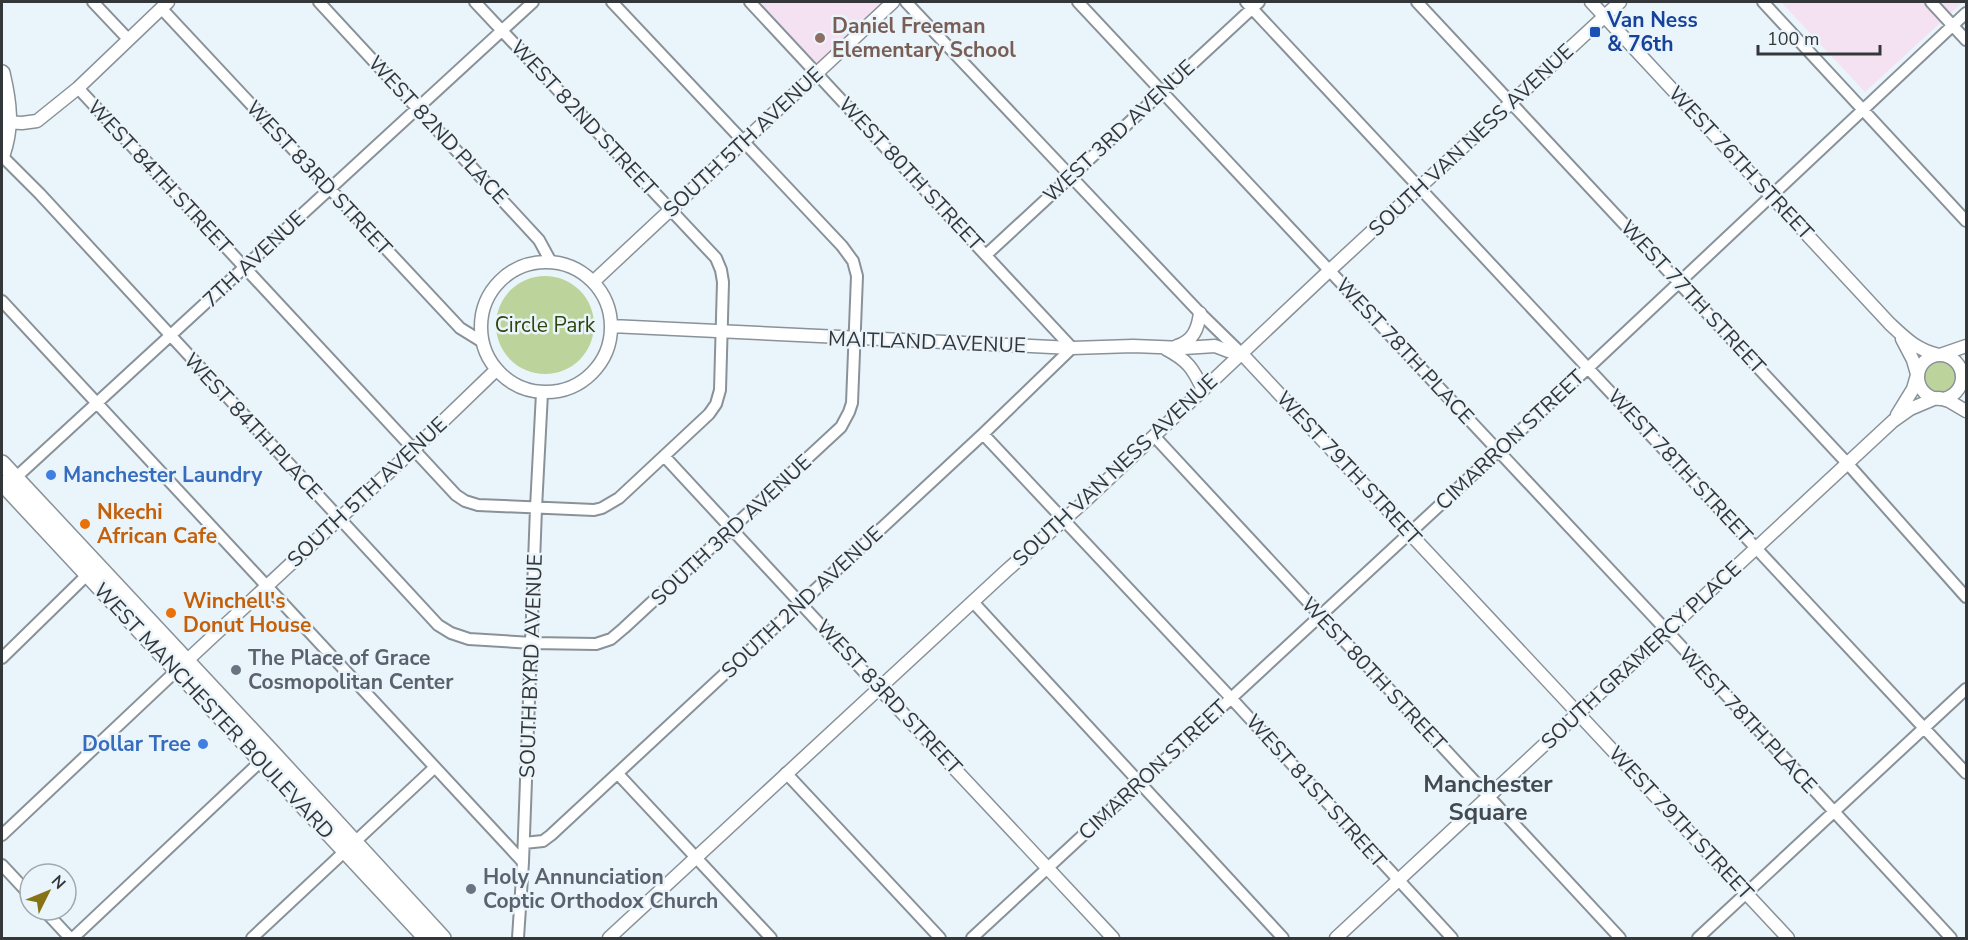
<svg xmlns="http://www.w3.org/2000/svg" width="1968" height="940" viewBox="0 0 1968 940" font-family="'Nunito Sans',sans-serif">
<rect width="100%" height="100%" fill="#eaf4fb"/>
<path fill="#f4e2f3" d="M750,2H894L818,74Z
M1781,2H1963L1865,92Z"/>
<path fill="#bcd49c" d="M496 325a49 49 0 1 1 98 0a49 49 0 1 1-98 0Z
M1932,358C1945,358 1951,359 1959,370L1958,387L1951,393L1936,396C1919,391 1914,367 1932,358Z"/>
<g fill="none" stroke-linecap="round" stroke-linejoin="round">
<g stroke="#899298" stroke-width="14">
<path id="minor" d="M93,2L128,39
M319,2L539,240L551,262
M906,2L1200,313L1242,354
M1078,2L1667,631L1951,938
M1246,2L1966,773
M1417,2L1847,463L1966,597
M1763,2L1966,221
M1931,2L1966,40
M161,8L460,328L481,341
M78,88L456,495L465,501L478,505L594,510L602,508L619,498L709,414L716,404L720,390L723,282L721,270L716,258L475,2
M2,156L40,194L438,625L451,633L469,639L532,643L596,644L611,639L624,628L841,427L849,412L852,403L857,276L853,261L842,246L612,2
M986,255L1259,2
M2,301L523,862
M983,434L1231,698L1452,938
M1154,436L1620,938
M664,456L879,688
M12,481L533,2
M973,602L1283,938
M2,658L88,574
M786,773L940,938
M618,774L771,938
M2,835L176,671
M524,843L543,841L551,835L983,434L1072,348L750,2
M2,865L30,895
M44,910L70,938
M73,938L261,761
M252,938L434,768
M518,938L523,862L536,508L542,393
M972,938L1588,368L1966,13
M1698,938L1966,689"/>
</g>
<g stroke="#899298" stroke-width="15">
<path id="tertiary" d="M1591,2L1890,324C1906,339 1917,350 1939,355
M2,122L22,123L37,121L78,88L168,2
M481 327a65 65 0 1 1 130 0a65 65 0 1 1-130 0Z
M593,282L893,2
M611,326L1072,348L1133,346L1184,348L1215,346L1228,351L1242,354L1788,938
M1902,339L1913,360L1917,374
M1177,346C1193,341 1198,329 1200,313
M1166,349C1187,360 1193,368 1203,390
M1940,355L1966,346
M1918 377a22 22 0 1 1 44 0a22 22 0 1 1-44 0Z
M1939,398L1949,401L1966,411
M1897,415L1913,389L1917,375
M180,667L413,450L496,370
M879,688L1113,938
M609,938L1006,571L1084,502L1330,270L1620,2
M1336,938L1893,421L1910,409L1936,398"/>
</g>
<g stroke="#899298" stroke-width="18">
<path id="primary" d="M2,73C9,103 12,126 2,155
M2,463L271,751L443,938
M2,483L426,938"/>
</g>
<use href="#minor" stroke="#fff" stroke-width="10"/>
<use href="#tertiary" stroke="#fff" stroke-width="12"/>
<use href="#primary" stroke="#fff" stroke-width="15"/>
</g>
<rect fill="#1a4fb4" stroke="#eaf4fb" stroke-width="2" x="1589" y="26" width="12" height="12" rx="3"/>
<circle fill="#8d6e63" stroke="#eaf4fb" stroke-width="2" cx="820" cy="38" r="6"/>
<g fill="#3f7fe0" stroke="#eaf4fb" stroke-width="2">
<circle cx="51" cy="475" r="6"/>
<circle cx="203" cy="744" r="6"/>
</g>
<g fill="#e8710a" stroke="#eaf4fb" stroke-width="2">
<circle cx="85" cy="524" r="6"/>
<circle cx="171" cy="613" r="6"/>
</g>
<g fill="#6b7280" stroke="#eaf4fb" stroke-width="2">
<circle cx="236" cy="670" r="6"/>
<circle cx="471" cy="889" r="6"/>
</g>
<g text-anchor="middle" stroke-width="5" stroke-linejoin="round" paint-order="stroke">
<g font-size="21" font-weight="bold" fill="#164399" stroke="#eaf4fb" text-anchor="start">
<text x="1607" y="27">Van Ness<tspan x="1607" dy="24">&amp; 76th</tspan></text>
</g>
<g font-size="21" font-weight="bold" fill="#785e54" stroke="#eaf4fb" text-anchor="start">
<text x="832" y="33">Daniel Freeman<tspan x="832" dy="24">Elementary School</tspan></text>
</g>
<g font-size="21" fill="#34373a" stroke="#eaf4fb">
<text transform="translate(584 118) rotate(47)" y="7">WEST 82ND STREET</text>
<text transform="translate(438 130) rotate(47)" y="7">WEST 82ND PLACE</text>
<text transform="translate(1119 131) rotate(-43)" y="7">WEST 3RD AVENUE</text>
<text transform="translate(1471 140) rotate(-43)" y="7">SOUTH VAN NESS AVENUE</text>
<text transform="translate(743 142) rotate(-43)" y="7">SOUTH 5TH AVENUE</text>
<text transform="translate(1741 163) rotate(47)" y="7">WEST 76TH STREET</text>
<text transform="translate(911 174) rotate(47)" y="7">WEST 80TH STREET</text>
<text transform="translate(160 177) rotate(47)" y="7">WEST 84TH STREET</text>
<text transform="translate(319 178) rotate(47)" y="7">WEST 83RD STREET</text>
<text transform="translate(254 259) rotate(-43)" y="7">7TH AVENUE</text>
<text transform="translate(1693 297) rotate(47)" y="7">WEST 77TH STREET</text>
<text transform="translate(927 342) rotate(2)" y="7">MAITLAND AVENUE</text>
<text transform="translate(1405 351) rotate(47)" y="7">WEST 78TH PLACE</text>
<text transform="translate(253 426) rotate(47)" y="7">WEST 84TH PLACE</text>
<text transform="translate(1510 440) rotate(-43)" y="7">CIMARRON STREET</text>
<text transform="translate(1680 466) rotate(47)" y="7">WEST 78TH STREET</text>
<text transform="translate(1349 468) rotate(47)" y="7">WEST 79TH STREET</text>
<text transform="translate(1115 470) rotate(-43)" y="7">SOUTH VAN NESS AVENUE</text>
<text transform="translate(367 492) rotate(-43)" y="7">SOUTH 5TH AVENUE</text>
<text transform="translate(731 530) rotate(-43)" y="7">SOUTH 3RD AVENUE</text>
<text transform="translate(802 602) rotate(-43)" y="7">SOUTH 2ND AVENUE</text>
<text transform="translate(1641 655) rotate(-43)" y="7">SOUTH GRAMERCY PLACE</text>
<text transform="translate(531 666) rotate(-88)" y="7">SOUTH BYRD AVENUE</text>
<text transform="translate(1374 674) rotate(47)" y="7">WEST 80TH STREET</text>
<text transform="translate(889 697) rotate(47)" y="7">WEST 83RD STREET</text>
<text transform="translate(214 711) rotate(47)" y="7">WEST MANCHESTER BOULEVARD</text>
<text transform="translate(1748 720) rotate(47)" y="7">WEST 78TH PLACE</text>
<text transform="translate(1153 770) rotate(-43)" y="7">CIMARRON STREET</text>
<text transform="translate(1316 791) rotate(48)" y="7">WEST 81ST STREET</text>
<text transform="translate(1681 823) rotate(47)" y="7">WEST 79TH STREET</text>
</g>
<g font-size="21" fill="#31440c" stroke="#eaf4fb">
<text x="545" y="332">Circle Park</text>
</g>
<g font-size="21" font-weight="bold" fill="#366cbe" stroke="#eaf4fb" text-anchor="start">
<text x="63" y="482">Manchester Laundry</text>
<text x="191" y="751" text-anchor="end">Dollar Tree</text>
</g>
<g font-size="21" font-weight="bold" fill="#c56008" stroke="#eaf4fb" text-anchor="start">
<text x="97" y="519">Nkechi<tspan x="97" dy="24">African Cafe</tspan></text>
<text x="183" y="608">Winchell's<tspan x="183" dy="24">Donut House</tspan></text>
</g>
<g font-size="21" font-weight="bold" fill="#5b616d" stroke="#eaf4fb" text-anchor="start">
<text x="248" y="665">The Place of Grace<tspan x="248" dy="24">Cosmopolitan Center</tspan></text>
<text x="483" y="884">Holy Annunciation<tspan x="483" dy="24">Coptic Orthodox Church</tspan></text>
</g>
<g font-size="24" font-weight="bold" fill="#424a50" stroke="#eaf4fb">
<text x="1488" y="792">Manchester<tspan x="1488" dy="28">Square</tspan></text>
</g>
</g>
<rect width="1968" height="940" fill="none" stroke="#34373a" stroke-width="6"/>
<g transform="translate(48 892) rotate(47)"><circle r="28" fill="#eaf4fb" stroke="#a1a8ae" stroke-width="1.5"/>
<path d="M0-4.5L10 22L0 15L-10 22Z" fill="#867315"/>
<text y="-9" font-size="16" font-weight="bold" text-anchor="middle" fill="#34373a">N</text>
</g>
<path d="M1758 45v9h122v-9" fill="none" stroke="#34373a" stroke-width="3"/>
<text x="1767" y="45" font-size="18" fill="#34373a" stroke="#eaf4fb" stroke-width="4.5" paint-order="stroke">100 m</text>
</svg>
